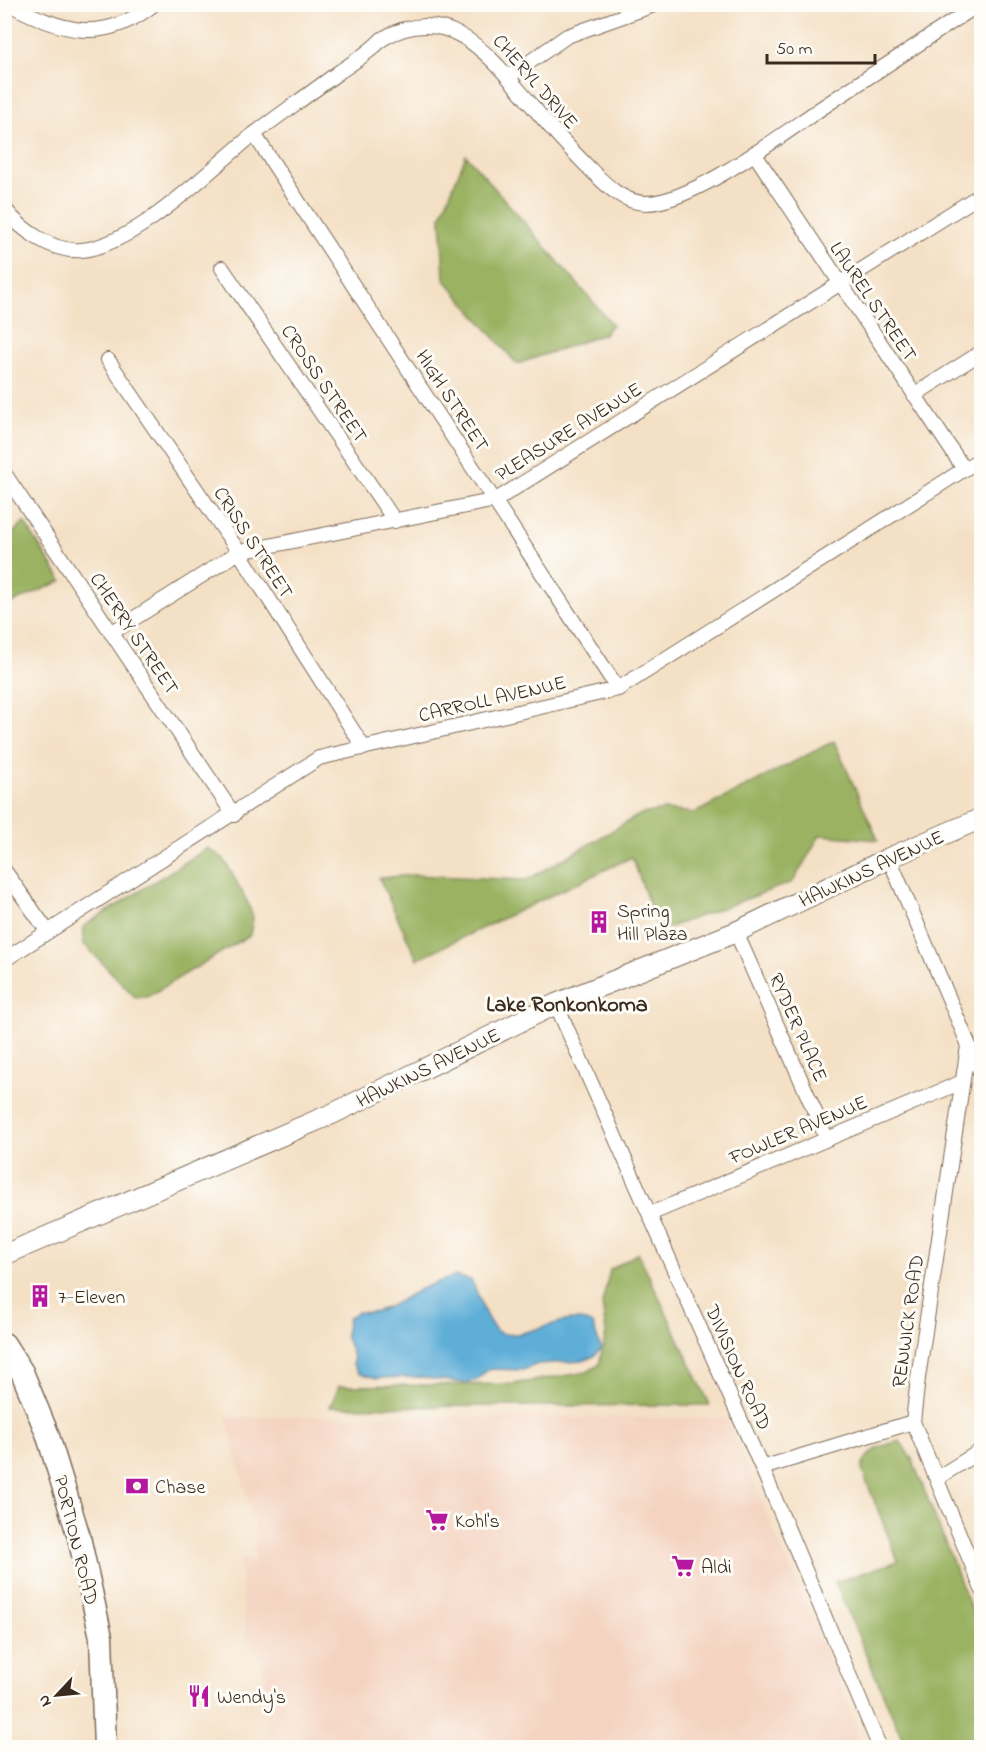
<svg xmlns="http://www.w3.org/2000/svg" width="986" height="1752" viewBox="0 0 986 1752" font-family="'Indie Flower',sans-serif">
<rect width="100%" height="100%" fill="#fdfcf7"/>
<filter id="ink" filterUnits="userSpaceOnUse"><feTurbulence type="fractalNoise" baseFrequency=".0167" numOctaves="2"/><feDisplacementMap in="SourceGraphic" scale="12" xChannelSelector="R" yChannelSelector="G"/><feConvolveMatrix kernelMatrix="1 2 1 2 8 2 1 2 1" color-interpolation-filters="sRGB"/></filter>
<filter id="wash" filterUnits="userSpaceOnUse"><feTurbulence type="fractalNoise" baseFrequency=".008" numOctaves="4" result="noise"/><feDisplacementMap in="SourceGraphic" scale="24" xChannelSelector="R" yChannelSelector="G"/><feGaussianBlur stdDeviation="1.35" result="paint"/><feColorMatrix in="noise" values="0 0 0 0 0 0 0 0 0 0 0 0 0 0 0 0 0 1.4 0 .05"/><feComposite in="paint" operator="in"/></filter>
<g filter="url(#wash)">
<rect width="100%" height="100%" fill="#f4e0c5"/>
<path fill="#f4d3c0" d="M319,1416L726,1418L857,1725L856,1741L847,1748L268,1747L264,1666L246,1637L240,1559L255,1560L254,1524L226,1417Z"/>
<path fill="#9ab262" stroke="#6a6e40" stroke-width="1.5" d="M466,155L612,324L604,334L517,364L444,279L441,216Z
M24,522L62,581L5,606V541Z
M834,741L878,840L820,835L793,882L659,931L632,857L417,959L379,878L413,875L527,880L641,814L664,810L695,813Z
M208,848L224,859L248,903L253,918L250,935L147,997H135L83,943L84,926Z
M638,1253L710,1405L330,1407L339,1386L513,1384L587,1372L599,1365L606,1333L602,1303L610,1270Z
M900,1441L913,1461L981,1634V1747H906L835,1582L898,1561L862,1470C864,1451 883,1445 900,1441Z"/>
<path fill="#5eaed8" stroke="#4c6c7b" stroke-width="1.5" d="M455,1276L471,1280C480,1296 483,1317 496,1330C514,1348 571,1306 593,1325L601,1349L594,1356L583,1361L538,1364L523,1370L489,1369L476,1380L466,1383L417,1377L376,1378L359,1373L352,1363L354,1359L345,1335L348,1318L357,1312C380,1315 396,1303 415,1292C427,1285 442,1281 455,1276Z"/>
</g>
<g filter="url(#ink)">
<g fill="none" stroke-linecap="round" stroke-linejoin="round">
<g stroke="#7c6a58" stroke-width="16">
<path id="street" d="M9,4C63,32 103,45 154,4
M508,77L567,36L657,4
M254,134L618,689
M754,153L964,469
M4,208C21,230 53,253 82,250C138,244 210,169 254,134C282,113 311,93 339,72C354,62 370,52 382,39C449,0 490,56 529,102C548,125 568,147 590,169C605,184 623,203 646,203C692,203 780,136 820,109C873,74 926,39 979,4
M222,268L395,521
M108,360L239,552L364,748
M914,395L982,352
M4,473L234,815
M111,633L239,552L496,500L982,194
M889,858L982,1076
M4,870L48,932
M736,932L826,1137
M4,960L319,758L618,689L982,458
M556,1004L762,1468L880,1748
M968,1046L918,1378L913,1422L982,1589
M650,1214L962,1082
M762,1468L913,1422
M937,1478L982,1450"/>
</g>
<g stroke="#7c6a58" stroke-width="22">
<path id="secondary" d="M4,1255L334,1113L556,1004L736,932L889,858L982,818"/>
</g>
<g stroke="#7c6a58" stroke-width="25">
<path id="primary" d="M4,1344L22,1372L47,1433L79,1537L101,1637L105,1748"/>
</g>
<use href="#street" stroke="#fff" stroke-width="14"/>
<use href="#secondary" stroke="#fff" stroke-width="20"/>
<use href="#primary" stroke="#fff" stroke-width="22"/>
</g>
</g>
<defs>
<g id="building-bare" transform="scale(1.8)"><path d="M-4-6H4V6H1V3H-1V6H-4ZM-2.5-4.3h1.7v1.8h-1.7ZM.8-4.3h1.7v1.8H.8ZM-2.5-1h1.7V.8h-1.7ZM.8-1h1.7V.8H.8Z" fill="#b5179e" stroke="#fdfcf7" stroke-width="2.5" paint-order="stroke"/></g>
<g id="bank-bare" transform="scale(1.8)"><path d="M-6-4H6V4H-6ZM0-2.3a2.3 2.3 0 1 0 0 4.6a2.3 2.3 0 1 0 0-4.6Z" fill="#b5179e" stroke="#fdfcf7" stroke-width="2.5" paint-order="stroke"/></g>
<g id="supermarket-bare" transform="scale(1.8)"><path d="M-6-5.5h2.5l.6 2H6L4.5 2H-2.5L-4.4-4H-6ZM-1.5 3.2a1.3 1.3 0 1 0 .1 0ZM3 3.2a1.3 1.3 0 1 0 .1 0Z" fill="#b5179e" stroke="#fdfcf7" stroke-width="2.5" paint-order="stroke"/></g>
<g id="restaurant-bare" transform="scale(1.8)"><path d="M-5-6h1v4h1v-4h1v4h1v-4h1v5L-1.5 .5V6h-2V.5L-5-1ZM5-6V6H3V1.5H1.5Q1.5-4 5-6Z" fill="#b5179e" stroke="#fdfcf7" stroke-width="2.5" paint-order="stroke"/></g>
</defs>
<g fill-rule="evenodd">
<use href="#building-bare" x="599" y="922"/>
<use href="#building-bare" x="40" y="1296"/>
<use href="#bank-bare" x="137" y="1486"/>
<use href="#supermarket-bare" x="437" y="1520"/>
<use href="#supermarket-bare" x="683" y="1566"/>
<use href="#restaurant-bare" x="199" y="1696"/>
</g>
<g text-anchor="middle" stroke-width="6" stroke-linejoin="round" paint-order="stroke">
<g font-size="20" fill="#3b2a1e" stroke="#fdfcf7">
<text transform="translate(536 81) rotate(49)" y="7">CHERYL DRIVE</text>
<text transform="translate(874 301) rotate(56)" y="7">LAUREL STREET</text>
<text transform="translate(325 383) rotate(56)" y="7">CROSS STREET</text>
<text transform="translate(453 400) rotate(57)" y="7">HIGH STREET</text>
<text transform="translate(568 431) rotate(-32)" y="7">PLEASURE AVENUE</text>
<text transform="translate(254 542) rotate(57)" y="7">CRISS STREET</text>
<text transform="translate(135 633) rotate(56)" y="7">CHERRY STREET</text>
<text transform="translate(492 698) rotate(-13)" y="7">CARROLL AVENUE</text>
<text transform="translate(871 868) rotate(-25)" y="7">HAWKINS AVENUE</text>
<text transform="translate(799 1027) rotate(66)" y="7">RYDER PLACE</text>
<text transform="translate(428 1067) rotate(-26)" y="7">HAWKINS AVENUE</text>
<text transform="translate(798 1129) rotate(-23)" y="7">FOWLER AVENUE</text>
<text transform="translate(907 1321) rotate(-82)" y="7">RENWICK ROAD</text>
<text transform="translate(739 1367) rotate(66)" y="7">DIVISION ROAD</text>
<text transform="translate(77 1540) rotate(76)" y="7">PORTION ROAD</text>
</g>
<g font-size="20" fill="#3b2a1e" stroke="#fdfcf7" text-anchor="start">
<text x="617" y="917">Spring<tspan x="617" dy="23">Hill Plaza</tspan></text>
<text x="58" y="1303">7-Eleven</text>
<text x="155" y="1493">Chase</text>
<text x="455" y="1527">Kohl's</text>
<text x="701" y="1573">Aldi</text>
<text x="217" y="1703">Wendy's</text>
</g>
<g font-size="22" font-weight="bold" fill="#3b2a1e" stroke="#fdfcf7">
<text x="567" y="1011">Lake Ronkonkoma</text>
</g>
</g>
<rect width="986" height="1752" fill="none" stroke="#fdfcf7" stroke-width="24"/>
<g transform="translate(57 1695) rotate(244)" stroke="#fdfcf7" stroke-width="4.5" paint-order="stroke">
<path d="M0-4.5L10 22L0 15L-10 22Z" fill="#3b2a1e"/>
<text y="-9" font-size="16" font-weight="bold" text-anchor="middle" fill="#3b2a1e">N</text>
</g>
<path d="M767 54v9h108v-9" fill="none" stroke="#3b2a1e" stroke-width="3"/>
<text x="776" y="54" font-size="18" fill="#3b2a1e" stroke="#fdfcf7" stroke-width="4.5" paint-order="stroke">50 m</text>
</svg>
